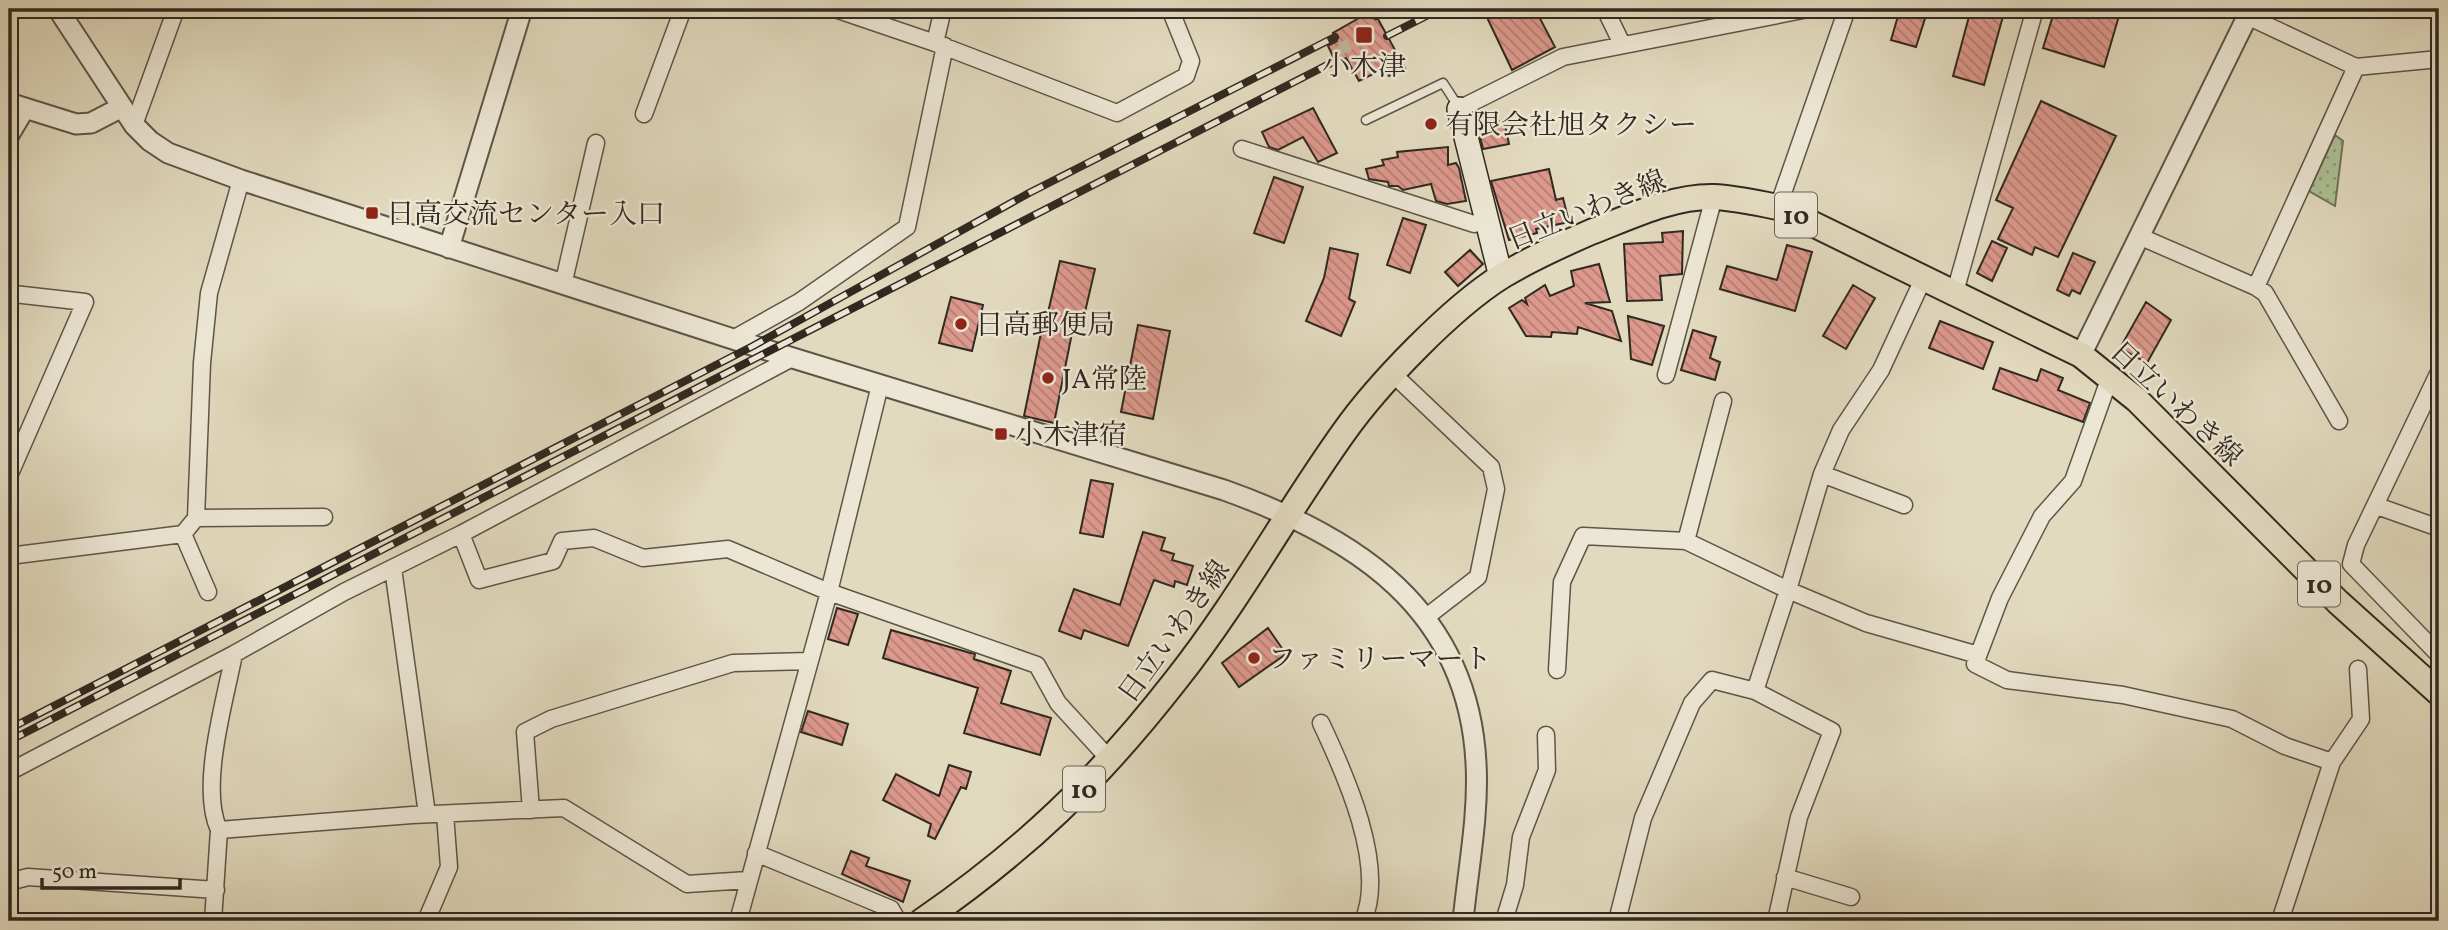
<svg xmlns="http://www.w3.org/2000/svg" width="2448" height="930" viewBox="0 0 2448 930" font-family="Vollkorn,'Noto Serif JP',serif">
<defs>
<pattern id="grass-dots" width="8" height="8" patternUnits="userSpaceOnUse" patternTransform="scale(1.75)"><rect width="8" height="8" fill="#aec196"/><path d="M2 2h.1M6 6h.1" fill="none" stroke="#8e9d7a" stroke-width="1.8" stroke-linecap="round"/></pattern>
<pattern id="building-back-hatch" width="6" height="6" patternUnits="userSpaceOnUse" patternTransform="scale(1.75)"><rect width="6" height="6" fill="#dd998d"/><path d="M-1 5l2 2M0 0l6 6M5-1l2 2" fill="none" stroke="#b47d73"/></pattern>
</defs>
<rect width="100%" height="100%" fill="#e2dabf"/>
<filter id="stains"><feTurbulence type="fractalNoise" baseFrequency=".00286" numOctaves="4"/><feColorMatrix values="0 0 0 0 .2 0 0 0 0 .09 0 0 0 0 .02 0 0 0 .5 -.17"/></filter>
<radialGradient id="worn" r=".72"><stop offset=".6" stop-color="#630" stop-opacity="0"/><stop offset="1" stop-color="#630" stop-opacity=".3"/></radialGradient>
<path fill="url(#grass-dots)" stroke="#70755b" stroke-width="2" d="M2335,135L2343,141L2335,206L2309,191Z"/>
<path fill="url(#building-back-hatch)" stroke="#312920" stroke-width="2" d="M1483,9H1535L1555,47L1512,70Z
M1900,9L1927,12L1916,47L1891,40Z
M1971,9H2005L1984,85L1953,76Z
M2055,9H2121L2104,67L2043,48Z
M1373,10L1405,68L1389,76L1385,68L1359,81L1346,58L1336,63L1328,46L1337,41L1333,33Z
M2041,101L2116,136L2058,257L2035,247L2032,255L1998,239L2013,208L1996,200Z
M1313,108L1337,153L1318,162L1303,137L1278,150L1269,147L1262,132Z
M1504,120L1509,144L1483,149L1478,128Z
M1448,147V165L1456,163L1459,168L1466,201L1447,204L1436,201L1431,184L1403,190L1398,186H1389L1388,182L1369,179L1366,169L1384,165L1382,160L1398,157L1397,152Z
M1549,169L1556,200L1563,198L1569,222L1536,229L1537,233L1509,240L1491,181Z
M1274,177L1303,187L1284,243L1254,233Z
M1403,218L1426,225L1410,273L1387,265Z
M1683,231L1682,274L1660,276L1662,300L1627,301L1624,244L1663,242L1662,233Z
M1992,241L2007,248L1992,281L1977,273Z
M1787,245L1812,252L1795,311L1720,289L1727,266L1777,280Z
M1330,248L1358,254L1349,299L1355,302L1341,336L1306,321L1324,278Z
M1470,250L1483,264L1458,286L1445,272Z
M2073,253L2095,262L2080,294L2072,290L2069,296L2057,290Z
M1060,261L1095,269L1082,325L1074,323L1054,423L1024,416L1041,333L1043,334Z
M1599,264L1610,302L1585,303L1612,311L1621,341L1578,327L1577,334L1552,332L1551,337L1526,336L1509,308L1522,300L1527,304L1525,298L1545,285L1550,296L1574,286L1571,271Z
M1853,285L1875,298L1846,349L1823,336Z
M951,297L983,305L972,351L939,343Z
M2146,302L2171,320L2147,363L2120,348Z
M1628,316L1664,326L1652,365L1631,359Z
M1940,321L1993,342L1983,369L1929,348Z
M1138,325L1170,331L1153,419L1121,412Z
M1693,330L1716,337L1710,358L1720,362L1715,380L1681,370Z
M2000,368L2037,381L2041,369L2063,378L2058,390L2090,403L2083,422L1993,389Z
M1091,480L1113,484L1103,537L1080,533Z
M1143,532L1165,538L1161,550L1174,554L1172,560L1193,566L1187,585L1175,581L1174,587L1154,580L1128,646L1084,630L1081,639L1059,631L1074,589L1120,605Z
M837,608L858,614L848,645L828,639Z
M1268,628L1286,654L1239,687L1222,663Z
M891,630L967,652L975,654L974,659L1011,671L1001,703L1051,718L1040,755L964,733L978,688L883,658Z
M808,711L848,724L842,745L801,732Z
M949,765L971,772L966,789L961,787L935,839L928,836L931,824L883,800L896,774L939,796Z
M851,851L869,858L866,866L910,881L903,902L842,874Z"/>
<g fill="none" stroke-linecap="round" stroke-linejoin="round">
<path stroke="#bfb79f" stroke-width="12" stroke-dasharray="12 6" stroke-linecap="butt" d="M1340,45L1342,48L1374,33"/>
<g stroke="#5d5548" stroke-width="11">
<path id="service" d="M1366,120L1443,83L1458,106"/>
</g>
<g stroke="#5d5548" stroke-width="19">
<path id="minor" d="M835,9L935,43L1117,113L1186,76L1191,61L1170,9
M1605,9L1622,44
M2247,16L2356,67L2439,59
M935,43L943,9
M1459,109L1563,57L1808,9
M644,114L683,9
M134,125L176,9
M1242,149L1474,224L1487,221
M241,180L209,293L202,363L196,518L324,517
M1778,207L1847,9
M2141,237L2256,287L2356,67
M1924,277L1881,370L1841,430L1822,474L1788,590L1866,623L1978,655
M563,285L596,143
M2256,287L2265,293L2339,421
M9,290L14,294L85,302L9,476
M1955,292L2035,9
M733,339L799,302L907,227L945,46
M792,358L461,534L479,580L553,561L562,541L594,538L643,558L728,549L829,592L1037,665L1058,703L1111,761
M2439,372L2356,545L2351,564L2439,655
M1393,374L1491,467L1496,489L1478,577L1425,618
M1666,375L1714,197
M2110,377L2073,481L2042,516L2000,598L1975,664L2007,680L2123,695L2232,719L2285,746L2332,762
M1822,474L1904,505
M2377,506L2439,528
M183,534L208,592
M461,534L344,592L234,654C225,701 199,787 219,830L412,815L564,808L687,884L748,880
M1686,541L1723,401
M9,556L183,534L196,518
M393,568L427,814
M1557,670L1562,582L1583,536L1686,541L1788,590L1755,691L1832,731L1799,817L1776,921
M1321,723C1345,774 1387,866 1363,921
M9,772L234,654
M531,810L525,732L551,719L733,663L809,661
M756,853L891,909L898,921
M1785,877L1851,897
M9,882L28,877L216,890
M213,921L219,830
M426,921L449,867L445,814
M738,921L829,592L880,385
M1504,921L1515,885L1521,837L1547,770L1546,735
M1617,921L1643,818L1692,703L1712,680L1755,691
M2280,921L2332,762L2361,719L2358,669"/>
</g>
<g stroke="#5d5548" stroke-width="23">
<path id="tertiary" d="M58,9L134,125L150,141L168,153L241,180L770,351L1224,490C1356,537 1468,609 1476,763C1479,815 1468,869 1463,921
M9,103L76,124L91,123L122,107
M9,135L25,108
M449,248L522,9
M2081,355L2251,9"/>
</g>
<g stroke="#312920" stroke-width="26">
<path id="secondary" d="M1459,109L1501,277"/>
</g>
<g stroke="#312920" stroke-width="28">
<path id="primary" d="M922,921C1025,850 1099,779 1176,680C1238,602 1286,513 1344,432C1378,384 1451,308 1502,276C1530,259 1561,245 1591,232C1630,217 1672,196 1714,197C1736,198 1757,203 1778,207L2081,355L2137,400L2338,602L2439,693"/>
</g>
<use href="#service" stroke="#ece7d5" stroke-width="8"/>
<use href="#minor" stroke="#ece7d5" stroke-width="16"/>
<use href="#tertiary" stroke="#ece7d5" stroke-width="19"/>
<use href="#secondary" stroke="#ece7d5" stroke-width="23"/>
<use href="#primary" stroke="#e2dabf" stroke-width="24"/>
<g stroke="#312920" stroke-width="8">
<path id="rail" d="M1376,16L1390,9
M1387,36L1440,9
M9,729L753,346L1029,193L1335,37
M9,741L1335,61"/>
</g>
<use href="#rail" stroke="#ece7d5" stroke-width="5" stroke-dasharray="16" stroke-linecap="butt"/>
</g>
<g fill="#8f2418" stroke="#ece7d5" stroke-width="2.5">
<rect x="1355" y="26" width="18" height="18" rx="3.5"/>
<circle cx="1431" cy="124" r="7"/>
<rect x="365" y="206" width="14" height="14" rx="3.5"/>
<circle cx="961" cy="324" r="7"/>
<circle cx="1048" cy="378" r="7"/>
<rect x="994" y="427" width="14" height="14" rx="3.5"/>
<circle cx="1254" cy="658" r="7"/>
</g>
<g text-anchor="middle" stroke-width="5" stroke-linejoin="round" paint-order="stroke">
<g fill="#ece7d5" stroke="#696256" stroke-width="2">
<rect x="1775" y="192.5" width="42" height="45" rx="5"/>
<rect x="2298" y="561.5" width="42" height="45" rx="5"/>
<rect x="1063" y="766.5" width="42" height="45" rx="5"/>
</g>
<g font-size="26" font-weight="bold" fill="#312920">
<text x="1796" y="224">10</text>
<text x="2319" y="593">10</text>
<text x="1084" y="798">10</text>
</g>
<g font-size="28" fill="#312920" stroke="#ece7d5" text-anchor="start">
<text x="1364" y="75" text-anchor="middle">小木津</text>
<text x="1445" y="134">有限会社旭タクシー</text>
<text x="386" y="223">日高交流センター入口</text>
<text x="975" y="334">日高郵便局</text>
<text x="1062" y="388">JA常陸</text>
<text x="1015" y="444">小木津宿</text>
<text x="1268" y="668">ファミリーマート</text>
</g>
<g font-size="28" fill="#312920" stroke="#ece7d5">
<text transform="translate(1586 209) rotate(-22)" y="10">日立いわき線</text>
<text transform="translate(2177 403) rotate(43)" y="10">日立いわき線</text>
<text transform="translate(1173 631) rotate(-54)" y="10">日立いわき線</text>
</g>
</g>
<rect width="2448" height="930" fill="none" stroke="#e2dabf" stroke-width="35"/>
<rect x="10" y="10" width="2427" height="909" fill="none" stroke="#312920" stroke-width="3.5"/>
<rect x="18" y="18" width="2413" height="895" fill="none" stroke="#312920" stroke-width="2"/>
<path d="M42 878v10h138v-10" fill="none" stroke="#312920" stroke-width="3.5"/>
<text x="52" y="878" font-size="21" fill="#312920" stroke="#ece7d5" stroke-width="5" paint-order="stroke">50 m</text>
<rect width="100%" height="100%" filter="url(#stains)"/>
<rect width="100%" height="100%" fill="url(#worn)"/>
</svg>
